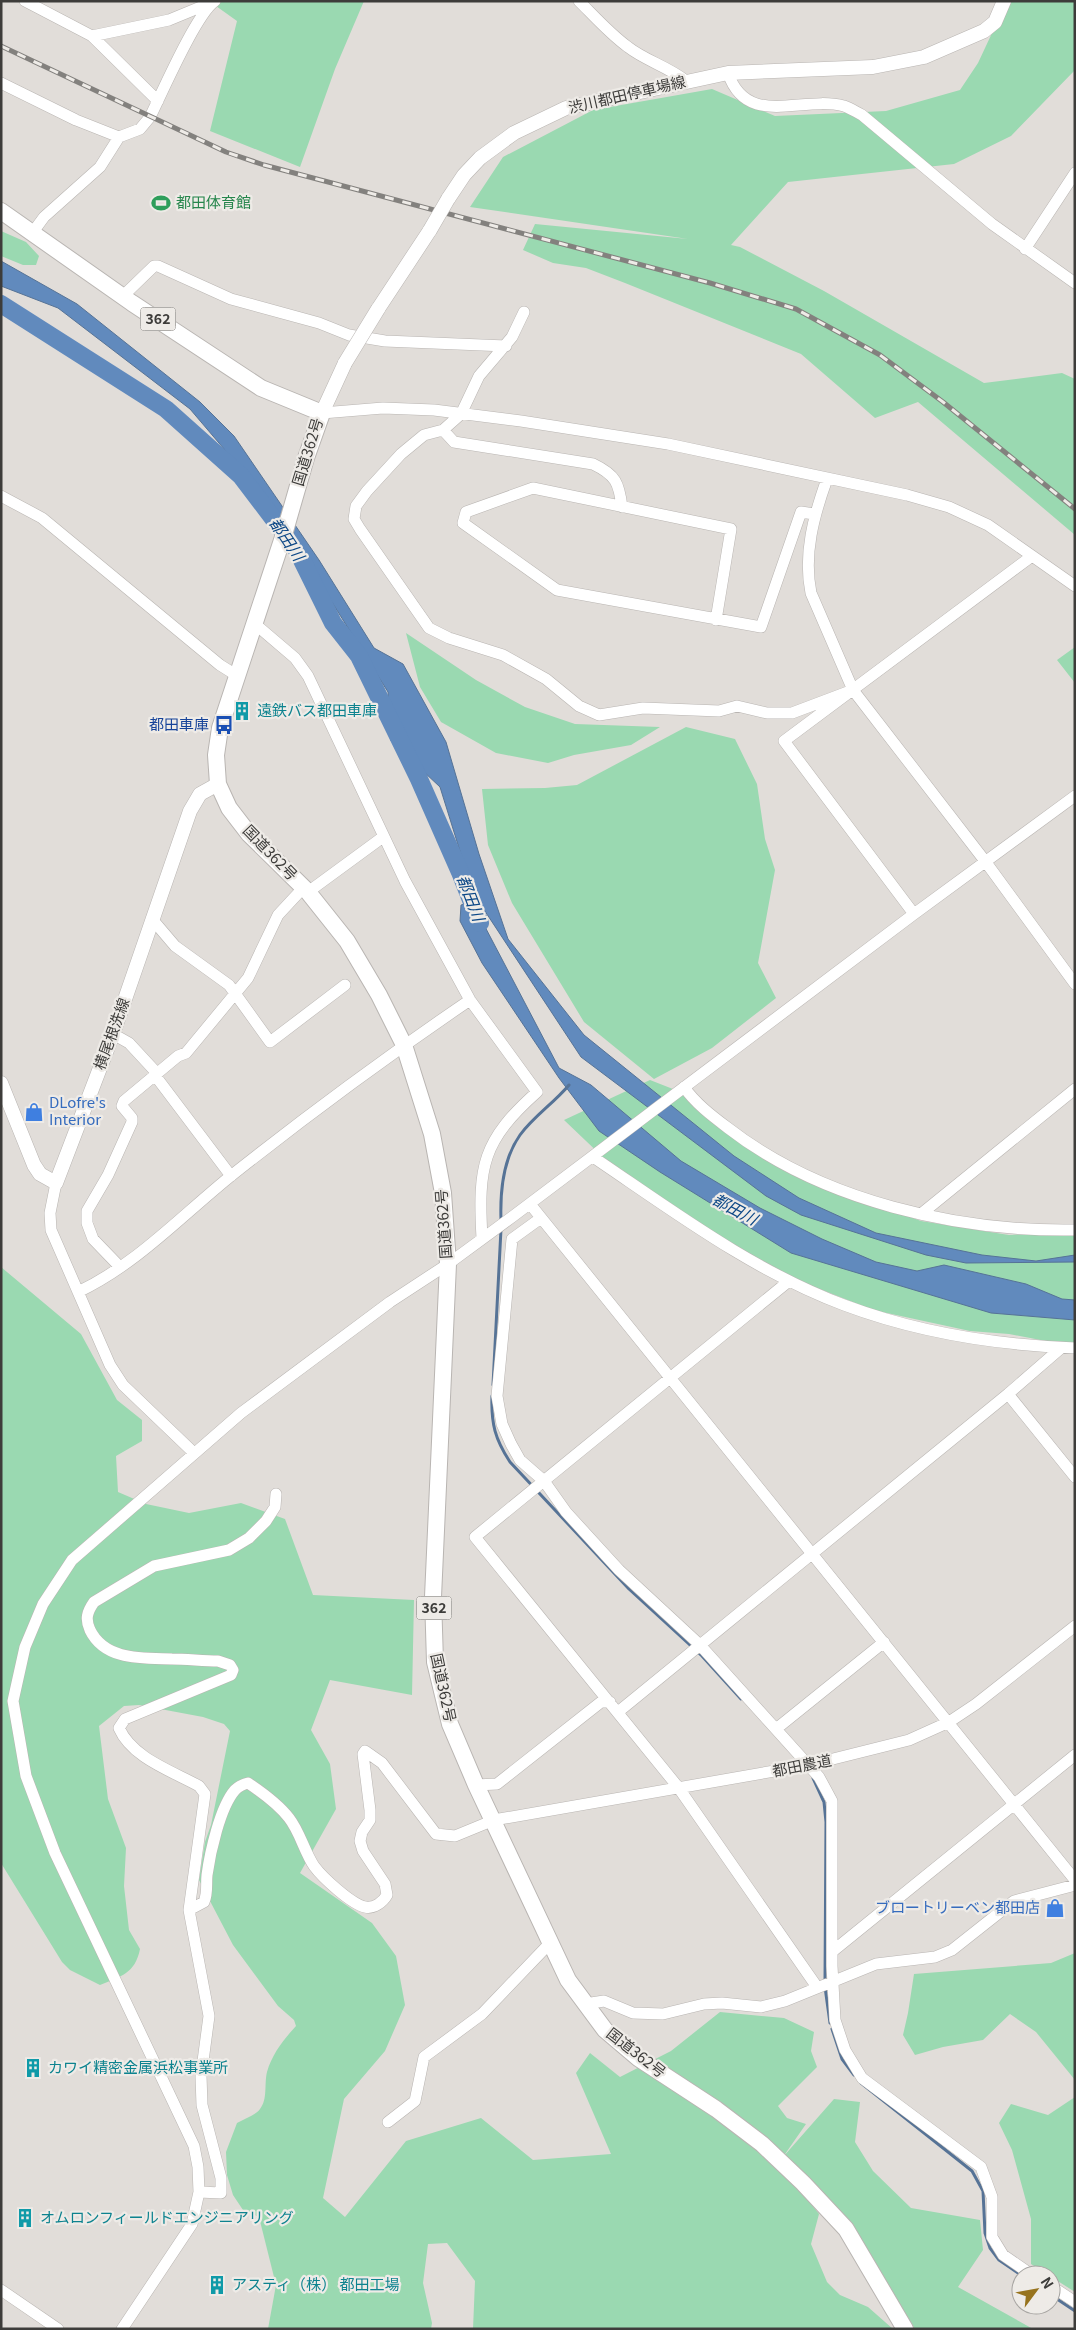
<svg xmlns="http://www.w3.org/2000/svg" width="1076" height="2330" viewBox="0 0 1076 2330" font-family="Georgia,'Noto Sans JP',serif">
<rect width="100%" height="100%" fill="#e1ddd9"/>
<path fill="#9ad9b1" d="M209,1H364L335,69L300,167L210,131L237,21Z
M1007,1H1075V70L1011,136L954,164L788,182L731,245L740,247L824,291L984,383L1062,373L1075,379V535L918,402L875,418L801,354L625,283L586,268L553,263L523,250L535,224L688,239L470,207L503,157L593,110L712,89L775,116L886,111L960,90L978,63Z
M1,231L26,242L39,256L36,265H23L1,256Z
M406,633L476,680L525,707L575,724L660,727L631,745L574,755L548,763L496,753L441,722L420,687Z
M1075,647V683L1057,660Z
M686,727L735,739L757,784L765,839L775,870L758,963L776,998L712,1048L654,1079L584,1022L512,903L488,845L482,789L545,788L577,785Z
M650,1080L678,1091L796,1174L921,1221L1009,1235L1075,1231V1343H1056L1009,1334L970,1331L873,1310L779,1273L675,1210L607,1161L564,1120Z
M1,1267L81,1334L117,1400L142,1420V1441L116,1456L118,1492L146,1504L189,1513L241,1503L285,1519L313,1595L414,1600L412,1695L330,1680L311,1730L330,1764L336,1809L300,1873L372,1923L396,1956L405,2005L385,2051L344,2099L323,2198L345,2217L406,2141L481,2118L533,2160L611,2154L576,2073L590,2053L620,2077L671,2051L720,2012L784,2018L814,2032L811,2051L817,2067L778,2106L787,2118L806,2124L783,2157L834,2099L860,2102L855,2142L873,2171L911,2208L980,2220L983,2250L958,2287L1033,2329H915L847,2225L797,2186L819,2214L811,2244L827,2282L840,2295L868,2307L893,2329H473L475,2281L447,2243L428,2244L423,2283L432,2323L431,2329H268L276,2285L259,2217L243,2210L233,2195L227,2175L226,2152L237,2123C244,2119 256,2115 260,2109C268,2099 264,2084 267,2072C272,2054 284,2039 296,2026L294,2020L278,2006L233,1945L199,1880L205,1842L211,1825L230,1731L224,1724L203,1717L139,1705L124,1706L99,1726L108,1799L126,1848L124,1886L129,1930L140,1949C135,1974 121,1976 100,1985L70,1970L62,1962L1,1863Z
M1075,1953V2080L1036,2032L1010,2014L983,2040L943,2047L915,2055L903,2035L908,2013L914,1974L1051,1963Z
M1075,2097V2292L1031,2264V2219L1012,2150L999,2123L1011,2104L1048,2115Z"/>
<path fill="#618abd" stroke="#567396" d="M1,261L77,304L200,402L234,436L319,560L374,648L403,664L446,742L479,854L508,939L584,1035L734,1156L799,1198L876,1233L982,1255L1036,1261L1075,1255V1262L966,1263L926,1255L801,1215L766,1196L581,1057L473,893L440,787L391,741L388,692L270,503L190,409L58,308L1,286Z
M472,902L559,1068L591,1085L681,1161L760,1208L822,1239L876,1262L917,1271L944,1265L1026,1284L1062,1299L1075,1300V1320L991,1313L791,1253L660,1172L599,1131L559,1078L482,963L460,921L461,905Z"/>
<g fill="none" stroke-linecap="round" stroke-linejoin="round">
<path stroke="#567396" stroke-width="3" d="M501,1220C500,1192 503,1159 520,1135C534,1116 554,1103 569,1085
M493,1385L501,1229
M492,1396C491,1424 495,1439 510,1462L629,1589L702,1656L741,1699
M813,1778L824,1802L826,1822L825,1981
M825,1987L830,2023
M832,2029L842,2059L854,2075
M861,2083L972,2171L983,2191L985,2233L990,2248L999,2260L1021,2275
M1051,2295L1075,2311"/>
<path stroke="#618abd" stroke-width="18" d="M1,304L166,409L241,476L297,550L333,623L359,656L419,779L460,872L480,923"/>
<g stroke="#b9b5b2" stroke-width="12">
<path id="minor" d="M25,1L92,36L169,20L203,6L210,5
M579,1C595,17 610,34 628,47C646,61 667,66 686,81
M92,36L158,101
M728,73C747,129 801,95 844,106C850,108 856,112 862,115L992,224L1075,283
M1,83L76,120L119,137
M33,232L44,217L100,167L119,137L140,129L150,117C162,93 196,14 215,1
M1025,249L1075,173
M123,296L154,266H158L231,299L319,323L349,335L385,341L506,346
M524,312L512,337L479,376L461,414L443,430L424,435L401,454L367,491L356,506L354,519L360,529L429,628L449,638L503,655L546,679L579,706L599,715L643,708L719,711L737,706L767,713H792L853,690
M322,413L383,408L434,410L521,421L668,444L907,495L949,507L988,525L1075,586
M443,430L454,442L593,464C616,475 619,483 622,507
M827,479C814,515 803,554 811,593L853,690L985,861L1075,984
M1,496L42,518L220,665L236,675
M716,620L731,529L533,488L466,512L463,523L557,590L761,627L801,512L814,514
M255,624L295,658L308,676L405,881L470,1000L537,1092C482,1141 478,1166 482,1238
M308,892L383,837
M914,914L784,741L1032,556
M152,919L175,946L229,985L270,1042L345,985
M113,1034L129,1043L154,1070V1074L231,1176
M684,1087C695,1103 712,1116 728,1128C822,1201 958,1232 1075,1230
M593,1157C673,1211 753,1271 844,1305C916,1332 998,1345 1075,1348
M56,1183L50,1213L51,1230L110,1365L123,1385L194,1453
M530,1204L1075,1880
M921,1214L1075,1089
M541,1218L512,1239L497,1396L502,1424L511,1444L520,1460L544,1481L566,1512L619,1570L700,1645L819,1777L832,1801V1966L835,2020L845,2050L862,2078L981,2167L992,2197V2237L1003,2255L1032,2275
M120,1267L93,1239L87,1223V1211L108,1175L132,1122V1118L122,1106L124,1101L178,1056L186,1053L248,978L278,915L304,887
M789,1281L475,1537L678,1787L817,1987
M78,1292C137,1264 181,1216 232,1175C309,1114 389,1055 470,1000
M1008,1394L1075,1477
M618,1712L1008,1394L1061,1348
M776,1729L884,1642
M476,1785L497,1784L601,1702H610
M189,1910L204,1902C208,1893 206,1884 207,1875C210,1853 220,1807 235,1790C238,1787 244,1784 248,1783C263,1793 279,1805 289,1818C300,1832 304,1851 314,1866C322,1877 351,1904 365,1907C374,1909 383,1902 387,1895L385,1884L363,1851L360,1841L362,1832L370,1820V1810L363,1754L365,1751L382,1763L436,1834L455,1836L494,1820L809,1765L909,1740L949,1722L976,1704L1075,1626
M833,1951L1075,1755
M585,2004L604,2001L633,2013L663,2014L704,2004L722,2003L761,2007L785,2001L876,1964L935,1957L952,1950L1014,1901L1075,1885
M388,2122L415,2101L424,2057L482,2014L550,1943
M199,2192L221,2193V2178L202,2105L201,2076L209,2016L189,1910L205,1794L199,1786C172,1771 132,1758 119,1728L125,1719L231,1675L233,1670L230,1665L218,1661C203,1661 187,1659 172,1659C143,1658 105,1661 90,1630C85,1619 87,1612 94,1602L154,1566L229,1550L249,1538L266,1521L275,1507L276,1494
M1051,2286L1075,2302
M1,2290L58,2329
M122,2329L192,2224L199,2192L198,2167L194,2146L55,1853L26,1776L13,1701L25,1647L43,1604L72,1560L241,1413L390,1302L448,1264L512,1217L914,914L1075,796"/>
</g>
<g stroke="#b9b5b2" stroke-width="15">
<path id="major" d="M448,199L464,175L480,158L514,133L566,108L728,73L873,67L924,57L984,31L995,22L1004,1
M378,309L430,230
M322,413L345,363
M1,1083L34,1165L40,1174L56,1183L113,1034L190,811L200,794L218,784"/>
</g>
<g stroke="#b9b5b2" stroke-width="18">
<path id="highway" d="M1,211L132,303L261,388L322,413L306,458L285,531L220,728L216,755L218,784L229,808L249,834L308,892L347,941L379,995L404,1045L432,1134L443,1193L448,1264L433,1597L435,1662L450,1724L476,1785L568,1980L605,2030L638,2058L716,2109L762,2144L803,2183L846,2229L905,2329"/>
</g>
<use href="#minor" stroke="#fff" stroke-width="11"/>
<use href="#major" stroke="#fff" stroke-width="14"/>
<use href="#highway" stroke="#fff" stroke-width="16"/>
<g stroke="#83817e" stroke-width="5">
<path id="rail" d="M1,46L226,152L264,165L710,283L796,309L880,355L943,402L1075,509"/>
</g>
<use href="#rail" stroke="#eeebe7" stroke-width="3" stroke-dasharray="9" stroke-linecap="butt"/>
<g stroke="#b9b5b2" stroke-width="15" stroke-linecap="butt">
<path id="major-bridge" d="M430,230L448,199
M345,363L378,309"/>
</g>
<use href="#major-bridge" stroke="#fff" stroke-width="14"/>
</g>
<defs>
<g id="stadium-bare" transform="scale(1.5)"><path d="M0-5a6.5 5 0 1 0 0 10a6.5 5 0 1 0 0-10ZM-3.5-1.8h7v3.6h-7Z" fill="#2e9e5b" stroke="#eeebe7" stroke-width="2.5" paint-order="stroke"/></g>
<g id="building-bare" transform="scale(1.5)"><path d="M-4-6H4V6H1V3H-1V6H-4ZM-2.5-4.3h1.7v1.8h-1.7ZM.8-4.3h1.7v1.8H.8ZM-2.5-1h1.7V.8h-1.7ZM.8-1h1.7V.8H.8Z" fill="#0f9aa8" stroke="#eeebe7" stroke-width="2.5" paint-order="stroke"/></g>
<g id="bus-bare" transform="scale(1.5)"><path d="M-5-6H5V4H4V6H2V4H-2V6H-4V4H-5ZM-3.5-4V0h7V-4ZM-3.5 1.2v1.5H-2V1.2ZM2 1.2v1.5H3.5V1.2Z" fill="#1a4fb4" stroke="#eeebe7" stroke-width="2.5" paint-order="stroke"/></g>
<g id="shop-bare" transform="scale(1.5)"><path d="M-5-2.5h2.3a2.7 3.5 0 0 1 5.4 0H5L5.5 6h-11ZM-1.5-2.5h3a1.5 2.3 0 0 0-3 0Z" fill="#3f7fe0" stroke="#eeebe7" stroke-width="2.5" paint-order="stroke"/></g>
</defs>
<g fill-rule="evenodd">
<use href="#stadium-bare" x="161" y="203"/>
<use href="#building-bare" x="242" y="711"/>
<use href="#bus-bare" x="224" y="725"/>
<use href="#shop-bare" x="34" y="1112"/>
<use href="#shop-bare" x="1055" y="1908"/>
<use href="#building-bare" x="33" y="2068"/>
<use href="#building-bare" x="25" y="2218"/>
<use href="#building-bare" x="217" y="2285"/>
</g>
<g text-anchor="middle" stroke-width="4.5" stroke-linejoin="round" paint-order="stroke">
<g fill="#eeebe7" stroke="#72706e" stroke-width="1">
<rect x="140.5" y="307.5" width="35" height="23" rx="4"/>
<rect x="416.5" y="1596.5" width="35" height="23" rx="4"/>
</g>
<g font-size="14" font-weight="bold" fill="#3d3c3a">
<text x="158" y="324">362</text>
<text x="434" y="1613">362</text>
</g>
<g font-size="15" fill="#3d3c3a" stroke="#eeebe7">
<text transform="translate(627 95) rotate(-13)" y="5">渋川都田停車場線</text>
<text transform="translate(308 452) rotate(-73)" y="5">国道362号</text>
<text transform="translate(270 853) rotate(46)" y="5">国道362号</text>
<text transform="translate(112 1034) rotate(-70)" y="5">横尾根洗線</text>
<text transform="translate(444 1224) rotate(-94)" y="5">国道362号</text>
<text transform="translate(443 1688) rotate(78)" y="5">国道362号</text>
<text transform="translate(802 1766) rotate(-11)" y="5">都田農道</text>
<text transform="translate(636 2053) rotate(38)" y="5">国道362号</text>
</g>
<g font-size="15" fill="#27864d" stroke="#eeebe7" text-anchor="start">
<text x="176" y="208">都田体育館</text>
</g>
<g font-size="15" fill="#0d838f" stroke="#eeebe7" text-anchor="start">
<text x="257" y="716">遠鉄バス都田車庫</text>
<text x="48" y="2073">カワイ精密金属浜松事業所</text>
<text x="40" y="2223">オムロンフィールドエンジニアリング</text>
<text x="232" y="2290">アスティ（株） 都田工場</text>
</g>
<g font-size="15" fill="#164399" stroke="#eeebe7" text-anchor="end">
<text x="209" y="730">都田車庫</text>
</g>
<g font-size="15" fill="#366cbe" stroke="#eeebe7" text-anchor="start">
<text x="49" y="1108">DLofre's<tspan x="49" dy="17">Interior</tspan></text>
<text x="1040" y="1913" text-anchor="end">ブロートリーベン都田店</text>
</g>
<g font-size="16" font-style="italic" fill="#0d4887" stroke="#eeebe7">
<text transform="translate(287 539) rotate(56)" y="6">都田川</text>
<text transform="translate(471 898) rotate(69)" y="6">都田川</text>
<text transform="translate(735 1209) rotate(28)" y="6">都田川</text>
</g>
</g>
<rect width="1076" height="2330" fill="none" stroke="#3d3c3a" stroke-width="5"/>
<g transform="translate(1036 2290) rotate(58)"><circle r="24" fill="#eeebe7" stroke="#a7a5a2"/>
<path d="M0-4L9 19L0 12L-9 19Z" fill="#97731d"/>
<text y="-8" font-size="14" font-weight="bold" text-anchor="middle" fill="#3d3c3a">N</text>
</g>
</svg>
